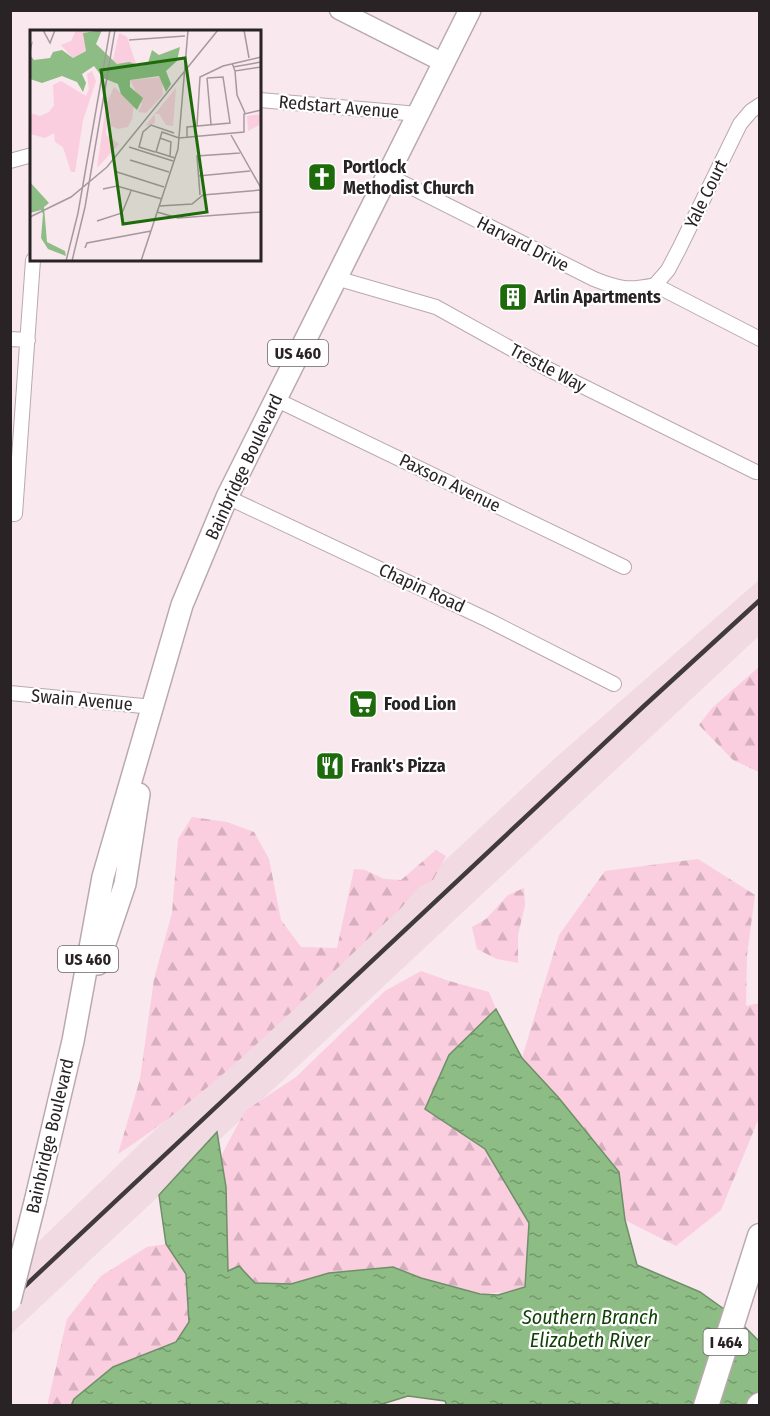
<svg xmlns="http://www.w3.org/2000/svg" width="770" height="1416" viewBox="0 0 770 1416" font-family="'Fira Sans Condensed',sans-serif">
<defs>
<pattern id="forest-firs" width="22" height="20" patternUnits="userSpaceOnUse" patternTransform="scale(1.5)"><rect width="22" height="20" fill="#facddf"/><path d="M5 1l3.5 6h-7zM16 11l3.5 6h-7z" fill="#d6b0bf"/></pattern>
<pattern id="water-ripples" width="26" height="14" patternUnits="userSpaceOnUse" patternTransform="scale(1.5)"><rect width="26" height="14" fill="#8dbd84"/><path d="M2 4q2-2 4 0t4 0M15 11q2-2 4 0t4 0" fill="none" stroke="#73996c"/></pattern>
</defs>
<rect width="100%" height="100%" fill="#f9e8ee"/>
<path fill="#f2dae3" d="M759,580V636L11,1334V1268L143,1141L553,760Z"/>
<path fill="url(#forest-firs)" d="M759,667V772L733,760L699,725L712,708Z
M192,817L227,822L254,832L269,859L281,920L301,947L337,948L354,869L365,870L384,879L401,880L436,850L446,856L433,880L419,887L401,908C309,993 223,1085 118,1154L140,1079L154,979L172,913L178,839Z
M698,859L755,895L747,955L746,1006L759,1003V1118L721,1210L676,1246L625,1220L619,1172L558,1097L522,1058L559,935L605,871Z
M524,888L525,905L518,935V963L497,959L477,949L472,927L486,919L508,895Z
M421,971L449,981L489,992L496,1009L449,1055L425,1108L485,1149L529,1223L525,1287L507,1292L480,1294L421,1278L393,1267L329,1273L291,1284L255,1283L227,1275L221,1156L245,1111L296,1077L385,991Z
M166,1244L186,1274L189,1322L176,1342L113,1367L74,1399L71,1405L47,1406L67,1319L101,1276L147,1247Z"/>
<path fill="url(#water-ripples)" stroke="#6f8f68" stroke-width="1.5" d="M496,1009L522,1058L558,1097L619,1172L625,1220L637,1265L700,1292L735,1317L759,1341V1405L447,1406L445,1401L408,1396L376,1406H71L74,1399L113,1367L176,1342L189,1322L186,1274L166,1244L159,1195L217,1132L226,1187L228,1271L239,1266L255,1283L291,1284L329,1273L393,1267L421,1278L480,1294L498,1295L525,1287L529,1223L485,1149L425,1109L449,1055Z"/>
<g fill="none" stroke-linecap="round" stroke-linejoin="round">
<g stroke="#b9a9af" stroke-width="16">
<path id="street" d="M260,100L418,114
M10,161L32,155
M387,175L594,279C619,289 628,291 655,285L760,339
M336,278L436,307L546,368L756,472
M655,285L668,270L679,249L740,124L751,111L760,105
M10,339L28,340
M275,399L624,567
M227,497L488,620L614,684
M10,514H15L33,260
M10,693L153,707"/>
</g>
<g stroke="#b9a9af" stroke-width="21">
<path id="secondary" d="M339,10L444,63"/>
</g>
<g stroke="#b9a9af" stroke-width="24">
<path id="primary" d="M98,964L125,884L139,794
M35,1202L73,1041L103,877L182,605L227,497L470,10"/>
</g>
<g stroke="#b9a9af" stroke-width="27">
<path id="highway" d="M706,1406L760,1236
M759,1406L760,1405"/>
</g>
<use href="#street" stroke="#fff" stroke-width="14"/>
<use href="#secondary" stroke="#fff" stroke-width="18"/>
<use href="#primary" stroke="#fff" stroke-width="21"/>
<use href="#highway" stroke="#fff" stroke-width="24"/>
<path stroke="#413a3d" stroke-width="4.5" d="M10,1300L644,706L760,600"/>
<g stroke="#b9a9af" stroke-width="24" stroke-linecap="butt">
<path id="primary-bridge" d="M10,1301L35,1202"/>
</g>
<use href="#primary-bridge" stroke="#fff" stroke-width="21"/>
</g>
<defs>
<g id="church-square" transform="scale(1.5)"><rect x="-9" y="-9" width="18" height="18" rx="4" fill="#1e6b0c" stroke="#fff"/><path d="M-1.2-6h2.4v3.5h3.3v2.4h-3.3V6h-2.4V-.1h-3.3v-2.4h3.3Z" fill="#fff"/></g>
<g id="building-square" transform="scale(1.5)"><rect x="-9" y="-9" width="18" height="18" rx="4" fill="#1e6b0c" stroke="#fff"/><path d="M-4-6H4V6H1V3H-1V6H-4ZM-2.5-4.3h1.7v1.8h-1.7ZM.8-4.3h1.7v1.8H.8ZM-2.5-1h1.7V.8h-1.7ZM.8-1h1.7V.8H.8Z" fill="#fff"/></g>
<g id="supermarket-square" transform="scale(1.5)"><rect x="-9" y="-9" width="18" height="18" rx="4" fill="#1e6b0c" stroke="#fff"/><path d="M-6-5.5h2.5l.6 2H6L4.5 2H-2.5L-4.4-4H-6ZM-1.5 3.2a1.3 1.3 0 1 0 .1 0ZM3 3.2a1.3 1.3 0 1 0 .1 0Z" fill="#fff"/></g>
<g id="restaurant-square" transform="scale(1.5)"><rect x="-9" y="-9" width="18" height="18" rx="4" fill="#1e6b0c" stroke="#fff"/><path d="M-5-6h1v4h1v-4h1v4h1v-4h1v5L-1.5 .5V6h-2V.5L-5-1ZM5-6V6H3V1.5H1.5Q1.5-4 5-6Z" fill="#fff"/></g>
</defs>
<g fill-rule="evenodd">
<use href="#church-square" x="322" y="177"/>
<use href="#building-square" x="513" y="297"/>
<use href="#supermarket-square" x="363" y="704"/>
<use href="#restaurant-square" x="330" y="766"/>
</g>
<g text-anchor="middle" stroke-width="4.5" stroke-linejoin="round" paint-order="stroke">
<g fill="#fff" stroke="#696567" stroke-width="1.5">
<rect x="268" y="340" width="60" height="26" rx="4.5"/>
<rect x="58" y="946" width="60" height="26" rx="4.5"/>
<rect x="703.5" y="1329" width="45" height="26" rx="4.5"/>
</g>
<g font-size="16" font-weight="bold" fill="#292326">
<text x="298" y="359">US 460</text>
<text x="88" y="965">US 460</text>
<text x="726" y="1348">I 464</text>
</g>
<g font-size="18" fill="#292326" stroke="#fff">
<text transform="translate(339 107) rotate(5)" y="6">Redstart Avenue</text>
<text transform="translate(706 194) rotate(-64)" y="6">Yale Court</text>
<text transform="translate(523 244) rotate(27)" y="6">Harvard Drive</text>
<text transform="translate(548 368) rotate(28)" y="6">Trestle Way</text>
<text transform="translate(244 467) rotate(-65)" y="6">Bainbridge Boulevard</text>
<text transform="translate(450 483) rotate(26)" y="6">Paxson Avenue</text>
<text transform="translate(422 588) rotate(25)" y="6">Chapin Road</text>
<text transform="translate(82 700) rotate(5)" y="6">Swain Avenue</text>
<text transform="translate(50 1136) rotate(-77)" y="6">Bainbridge Boulevard</text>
</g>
<g font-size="18" font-weight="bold" fill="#292326" stroke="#fff" text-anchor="start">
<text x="343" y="173">Portlock<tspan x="343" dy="21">Methodist Church</tspan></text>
<text x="534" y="303">Arlin Apartments</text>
<text x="384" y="710">Food Lion</text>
<text x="351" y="772">Frank's Pizza</text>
</g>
<g font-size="20" font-style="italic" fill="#114107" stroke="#fff">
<text x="590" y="1324">Southern Branch<tspan x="590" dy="23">Elizabeth River</tspan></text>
</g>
</g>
<g transform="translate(30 30)">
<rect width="231" height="231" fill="#f9e8ee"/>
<path d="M46,0L60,3H54L56,21L43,28L31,15L41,11ZM89,3L97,7L106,34H87L83,30ZM62,41L66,51L53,90L45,142H41L33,117L25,112L24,103L15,108L0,104V83L10,86L19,82L24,75L23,55L31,51L56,66L59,59L57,44ZM132,47L133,65L116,83L108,82L112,74L100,50ZM84,57L104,75L102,89L98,97L88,99L81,96L80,84L77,85L76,105L89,114L67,138L76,75ZM146,58L143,96L136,95L129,84H125V93L115,96Z" fill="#facddf"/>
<path d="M231,84L229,95L218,101L217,86Z" fill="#facddf"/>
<path d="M72,0L66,14L87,34L99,32L111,36L118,33L122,20L129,25L150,17L147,31L136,41L141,54L136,62L129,46L100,50V57L113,68L107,80L91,64L88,54L73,48L64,36L52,44L56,53L53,62L47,52L32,46L12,53L0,49V15L3,11L0,25L4,30L20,28L23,22L32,20L43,28L56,21L53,3ZM0,152L19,173L14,177L17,212L35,221L36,226L18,219L11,208L13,184L11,180L0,183Z" fill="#8dbd84"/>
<path fill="none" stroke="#a6999e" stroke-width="1.5" d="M13,0L20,13L25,0M214,0L219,28M99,10L155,6M202,33L205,41L231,37M203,37L231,32M205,41L207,65L215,83M177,48L181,94M167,96L170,47L193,36L231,27M201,105L231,158M157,107V97L200,93L193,47L177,48M130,108L141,112L140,126M99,117L143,131M125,122L109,117L113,102L121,95L144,103M145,128L126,122L132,102L149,108L214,102V84L231,80M100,130L139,142M87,142L134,157M168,146L220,141M73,159L87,156L132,169M170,165L167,126L210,123M129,176L162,174L173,165L231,160M127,182L148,188L231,182M0,187L41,167L77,137L188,0M67,191L92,183L101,161M55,218L57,213L121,201M36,231L48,183L80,0M42,231L55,177L85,0M111,231L148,119L158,0M147,231H191"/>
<path fill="#1e6b0c" fill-opacity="0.15" stroke="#1e6b0c" stroke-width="3" d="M155,28L177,182L93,194L71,40Z"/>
<rect width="231" height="231" fill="none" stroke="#292326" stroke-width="3"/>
</g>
<rect width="770" height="1416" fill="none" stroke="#292326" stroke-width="24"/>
</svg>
